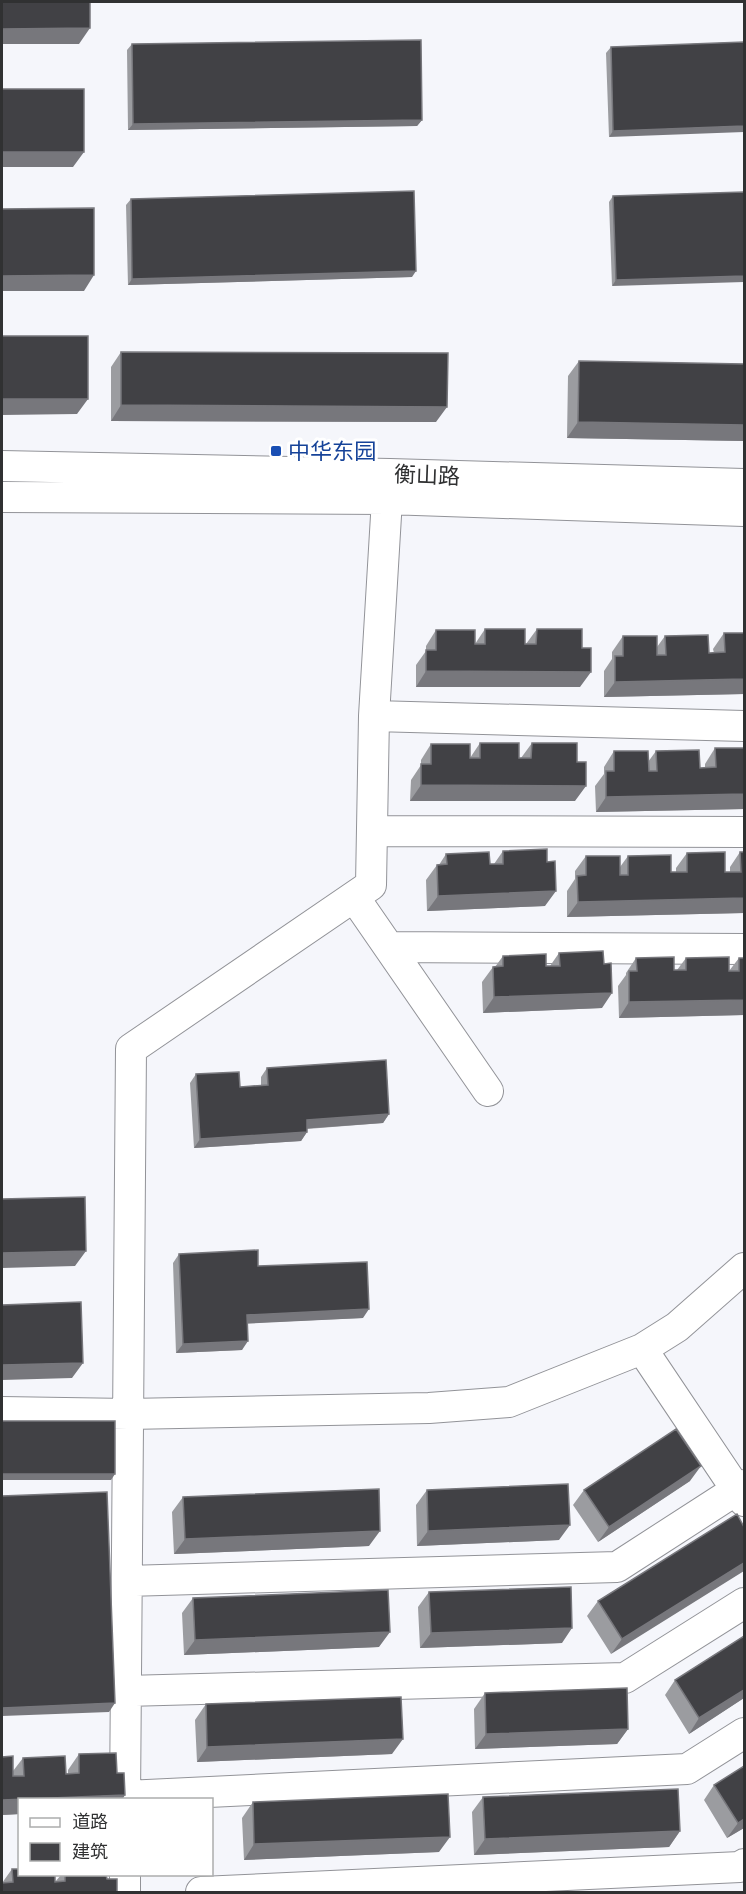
<svg xmlns="http://www.w3.org/2000/svg" width="746" height="1894" viewBox="0 0 746 1894" font-family="'Space Grotesk','Noto Sans SC',sans-serif">
<rect width="100%" height="100%" fill="#f5f6fb"/>
<g fill="none" stroke-linecap="round" stroke-linejoin="round">
<g stroke="#929398" stroke-width="32">
<path id="minor" d="M2,466L390,474L744,484
M2,497L387,499L744,511
M374,716L744,726
M372,831L744,832
M354,897L488,1091
M389,947L744,949
M642,1349L744,1501
M2,1412L128,1414L429,1408L509,1402L642,1349L677,1327L744,1268
M127,1581L617,1567L744,1485
M126,1691L625,1678L744,1603
M126,1796L687,1769L744,1733
M125,1800L131,1049L371,885L374,716L387,499
M125,1892V1874
M201,1892L740,1867L744,1864"/>
</g>
<use href="#minor" stroke="#fff" stroke-width="30"/>
</g>
<path fill="#9b9ca0" d="M744,42L609,137L606,53L611,47Z
M132,44L422,120L417,126L128,130L127,50Z
M744,192L612,286L609,202L613,196Z
M131,199L412,277L128,285L126,205Z
M121,352L436,422L111,421V367Z
M579,361L744,364V441L567,438L568,376Z
M485,629L525,644H526L537,629L580,687H416V665L426,651V646L436,630L475,644Z
M724,633H744V694L604,697V671L612,659V652L623,636L657,647L665,636L709,653H714L713,649Z
M480,743L519,758H521L532,743L575,801H410L411,780L421,765V760L431,744L470,758Z
M715,748L744,809L596,812L595,786L604,774V767L614,751L648,762L656,751L700,768H705V764Z
M503,851L545,906L427,911L426,880L437,865H439L446,854L490,864H494Z
M740,852L744,913L567,917V891L575,879V871L586,856L620,867L628,856L671,872H676V868L687,853L725,872H730V867Z
M559,953L602,1008L483,1013L482,982L493,967H495L503,956L546,966H550Z
M636,958L674,970H677L686,958L729,971L739,958H744V1015L619,1018L618,986L626,975V973Z
M267,1068L389,1114L383,1123L307,1129V1132L301,1141L194,1148L190,1083L196,1074L240,1087L261,1085V1077Z
M179,1254L258,1266L363,1318L248,1323L242,1350L176,1353L173,1263Z
M690,1481L598,1542L573,1505L584,1490Z
M427,1490L559,1540L417,1546L416,1505Z
M183,1497L369,1546L174,1554L172,1512Z
M737,1514L611,1654L587,1616L598,1601Z
M429,1592L562,1643L420,1648L418,1607Z
M193,1598L379,1647L184,1655L182,1613Z
M675,1680L744,1698L689,1734L665,1695Z
M485,1693L628,1729L617,1744L475,1749L474,1709Z
M206,1704L392,1754L197,1762L195,1720Z
M116,1753L20,1814L2,1815V1757L13,1771L23,1758L66,1774H68V1770L79,1754Z
M714,1785L744,1828L727,1838L704,1800Z
M483,1797L680,1831L669,1847L474,1855L472,1812Z
M253,1802L439,1852L244,1860L242,1818Z
M12,1869L55,1882L61,1875H106L107,1879L117,1893L2,1883Z"/>
<path fill="#77777c" d="M90,28L79,44H2V29Z
M422,120L417,126L128,130L133,124Z
M744,126V132L609,137L613,131Z
M2,152H84L73,167H2Z
M416,271L412,277L128,285L132,279Z
M94,275L84,291H2V276Z
M744,276V282L612,286L616,280Z
M2,399H88L77,414L2,415Z
M121,405L447,407L436,422L111,421Z
M578,422L744,425V441L567,438Z
M426,671L591,672L580,687H416Z
M744,679V694L604,697L615,682Z
M421,785L586,786L575,801H410Z
M744,794V809L596,812L606,797Z
M556,891L545,906L427,911L438,896Z
M744,898V913L567,917L578,902Z
M612,993L602,1008L483,1013L494,997Z
M744,1000V1015L619,1018L629,1002Z
M389,1114L383,1123L300,1129L307,1120Z
M307,1132L301,1141L194,1148L200,1139Z
M86,1251L75,1266L2,1268V1253Z
M369,1309L363,1318L241,1324L247,1315Z
M248,1341L242,1350L176,1353L183,1344Z
M83,1363L72,1378L2,1380V1365Z
M701,1466L690,1481L598,1542L609,1527Z
M2,1474H115L111,1480H2Z
M570,1525L559,1540L417,1546L428,1531Z
M380,1531L369,1546L174,1554L185,1539Z
M744,1563V1571L611,1654L622,1639Z
M572,1628L562,1643L420,1648L431,1633Z
M390,1632L379,1647L184,1655L195,1640Z
M744,1690V1698L689,1734L699,1718Z
M115,1703L109,1712L2,1716V1708Z
M628,1729L617,1744L475,1749L486,1734Z
M403,1739L392,1754L197,1762L207,1747Z
M125,1795L122,1800H20V1814L2,1815V1800Z
M744,1819V1828L727,1838L738,1823Z
M680,1831L669,1847L474,1855L485,1839Z
M450,1837L439,1852L244,1860L254,1844Z"/>
<path fill="#414145" stroke="#77777c" stroke-width="1.5" d="M2,2H90V28L2,29Z
M421,40L422,120L133,124L132,44Z
M744,42V126L613,131L611,47Z
M2,89H84V152H2Z
M414,191L416,271L132,279L131,199Z
M744,192V276L616,280L613,196Z
M94,208V275L2,276V209Z
M2,336H88V399H2Z
M121,352L448,353L447,407L121,405Z
M579,361L744,364V425L578,422Z
M485,629H525V644H536L537,629H582V648H591V672L426,671V650H436V630H475V644H485Z
M724,633H744V679L615,682V656H623V636H657V655H666L665,636L708,635L709,653L725,652Z
M480,743H519V758H531L532,743H577V762H586V786L421,785V764H431V744H470V758H480Z
M715,748H744V794L606,797V771H614V751H648L649,771H657L656,751L699,750L700,768L716,767Z
M547,849V862L555,861L556,891L438,896L437,865L447,864L446,854L489,852L490,864H503V851Z
M725,852V872H741L740,852H744V898L578,902L577,876L586,875V856H620V875H628V856L671,855V872H687V853Z
M603,951L604,964L611,963L612,993L494,997L493,967L503,966V956L546,954V966H560L559,953Z
M674,957V970H686V958L729,957V971H739V958H744V1000L629,1002V971H637L636,958Z
M386,1060L389,1114L307,1120V1132L200,1139L196,1074L239,1072L240,1087L268,1085L267,1068Z
M85,1197L86,1251L2,1253V1199Z
M258,1250V1266L367,1262L369,1309L247,1315L248,1341L183,1344L179,1254Z
M81,1302L83,1363L2,1365V1305Z
M2,1421H115V1474H2Z
M676,1429L701,1466L609,1527L584,1490Z
M568,1484L570,1525L428,1531L427,1490Z
M379,1489L380,1531L185,1539L183,1497Z
M107,1492L115,1703L2,1708V1496Z
M737,1514L744,1527V1563L622,1639L598,1601Z
M571,1587L572,1628L431,1633L429,1592Z
M388,1590L390,1632L195,1640L193,1598Z
M744,1636V1690L699,1718L675,1680Z
M627,1688L628,1729L486,1734L485,1693Z
M401,1697L403,1739L207,1747L206,1704Z
M116,1753L117,1773H124L125,1795L2,1800V1757L13,1756V1776H24L23,1758L65,1756L66,1774L79,1773V1754Z
M744,1766V1819L738,1823L714,1785Z
M678,1789L680,1831L485,1839L483,1797Z
M448,1794L450,1837L254,1844L253,1802Z
M12,1869H20V1875H55V1882L65,1881V1875H106L107,1879H117V1893H2V1871V1883L13,1882Z"/>
<rect fill="#1a4fb4" stroke="#fff" stroke-width="2" x="270" y="445" width="12" height="12" rx="3"/>
<g text-anchor="middle" stroke-width="6" stroke-linejoin="round" paint-order="stroke">
<g font-size="22" fill="#164399" stroke="#fff" text-anchor="start">
<text x="288" y="459">中华东园</text>
</g>
<g font-size="22" fill="#303132" stroke="#fff">
<text transform="translate(427 475) rotate(2)" y="8">衡山路</text>
</g>
</g>
<rect width="746" height="1894" fill="none" stroke="#303132" stroke-width="6"/>
<rect x="18" y="1798" width="195" height="78" fill="#ffffff" stroke="#acadad" stroke-width="1.5"/>
<rect x="30" y="1818" width="30" height="9" fill="#ffffff" stroke="#acadad" stroke-width="1.5"/>
<text x="72" y="1828" font-size="18" fill="#303132">道路</text>
<rect x="30" y="1843" width="30" height="18" fill="#414145" stroke="#acadad" stroke-width="1.5"/>
<text x="72" y="1858" font-size="18" fill="#303132">建筑</text>
</svg>
